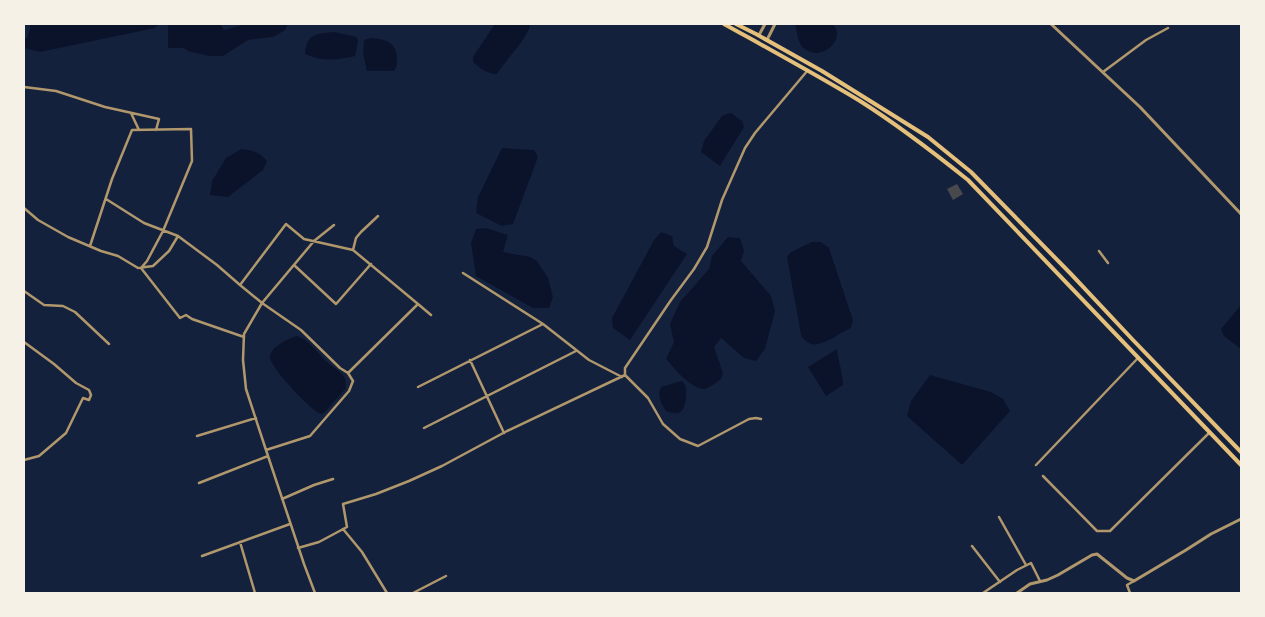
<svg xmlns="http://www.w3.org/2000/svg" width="1265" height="617" viewBox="0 0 1265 617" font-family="'Nunito Sans',sans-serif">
<rect width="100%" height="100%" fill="#14213d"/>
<path fill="#0b132b" d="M30,24H58L65,25L71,24H159L155,28L40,52L24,48V38H27L30,30Z
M168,24H220L224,30L239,26L241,24H288L285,30L277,35L272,37L248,40L223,56H209L188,51L184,48H168Z
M495,24H530C530,36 504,62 497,74C488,75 479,67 473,62V57Z
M795,24H832C847,35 826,60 808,51C805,49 801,47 800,43C797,38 797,30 795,24Z
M334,32L357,37L358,42L355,56C338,60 322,62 305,54C306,33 317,34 334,32Z
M371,38C385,39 397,42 397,59C397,64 397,67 394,71H367L363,53L364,40Z
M731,113L742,121L744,127L720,166L701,152L704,141L722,116L727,114Z
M502,148L534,150L538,157L513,224L502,226L476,213L478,197Z
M241,149C252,150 260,152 267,161L263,170L228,197L210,195L212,181L226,158Z
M486,228L508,235L503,252L530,257L537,261L548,278L553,297L549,308H533L476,276L471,243L476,229Z
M661,232L672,236L674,246L687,254L630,340L613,328L612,318L654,240Z
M728,237L740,238L744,251L741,261L771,296L775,311L765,349L756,361L744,358L721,338L714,347L723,373L721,379C717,382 709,388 704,389C691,389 674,368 666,359L674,342L670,324L680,302L709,269L712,256Z
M812,242H821L829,248L853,320L851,328C845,331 839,334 833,338C820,344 810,350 801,335L787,257L791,252Z
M1241,305V349L1224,336L1221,329Z
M297,336L302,338L308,342L326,361L341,373L345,378L346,388L325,412L322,414C318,413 315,411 312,408C304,402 268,365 270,356C271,347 289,338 297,336Z
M837,349C838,362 843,372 843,385L826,396L808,367Z
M930,375L991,392L1003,399L1010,411L962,465L907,416L911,401Z
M681,381C684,383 685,384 686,387C687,394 686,412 678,413C674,414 669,412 666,411C661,404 657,395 661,387Z"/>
<path fill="#48494c" d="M957,184L963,194L953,200L947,189Z"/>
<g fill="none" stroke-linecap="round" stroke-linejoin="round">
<path stroke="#b1986c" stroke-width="2.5" d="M1103,72L1146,40L1168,28
M24,87L56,91L105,107L159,119L156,130
M131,113L139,130
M106,199L144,223L178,236L217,265L240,285L286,224L304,239L353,250
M24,208L38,220L68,237L101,251L118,256L138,268L153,266L169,251L178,236
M90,246L112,179L132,130L191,129L192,161L163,231L147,261L141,268L180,318L186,315L192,319L244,337
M1099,251L1108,263
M294,265L336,304L371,264
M463,273L543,324
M240,285L262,303L301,330L340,368L348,373L353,381L349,391L310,436L266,450L304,564L315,593
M24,291L44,305L63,306L75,312L109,344
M418,304L431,315
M24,342L54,364L76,383L89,390L91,395L89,400L83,398L66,433L39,456L24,460
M470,360L504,433
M348,373L418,304L353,250L356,238L361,232L378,216
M418,387L543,324L589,360L622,377
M761,419L756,418L749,419L698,446L680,439L663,424L648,398L625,375V368L671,300L694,269L707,247L722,200L745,148L755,133L808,70
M424,428L576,351
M197,436L256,418
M266,450L246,389L243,360L244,334L262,303L314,241L334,225
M1036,465L1138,358
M1043,476L1097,531H1110L1210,432
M199,483L268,456
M282,499L314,485L333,479
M999,517L1026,565
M343,529L362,552L387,593
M240,542L255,593
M972,546L1000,582
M298,548L319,542L347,527L343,504L376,494L409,481L442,466L507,431L625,375
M202,556L290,524
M413,593L446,576
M983,593L1017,570L1031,563L1040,581
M1130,593L1127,585L1134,581"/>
<path stroke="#b1986c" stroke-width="3" d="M1051,24L1140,107L1241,214
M759,35L765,24
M767,40L775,24
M1017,593L1030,584L1047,580L1058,575L1092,555L1097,554L1127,578L1134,581L1186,550L1211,534L1241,519"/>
<path stroke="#e5c07b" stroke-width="4" d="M724,24C769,49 815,74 860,101C898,125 933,152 968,180L1241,465
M736,24L756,34L822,71L928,137L971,172L1071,274L1133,340L1241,452"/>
</g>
<rect width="1265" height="617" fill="none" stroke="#f6f1e7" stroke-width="50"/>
</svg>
